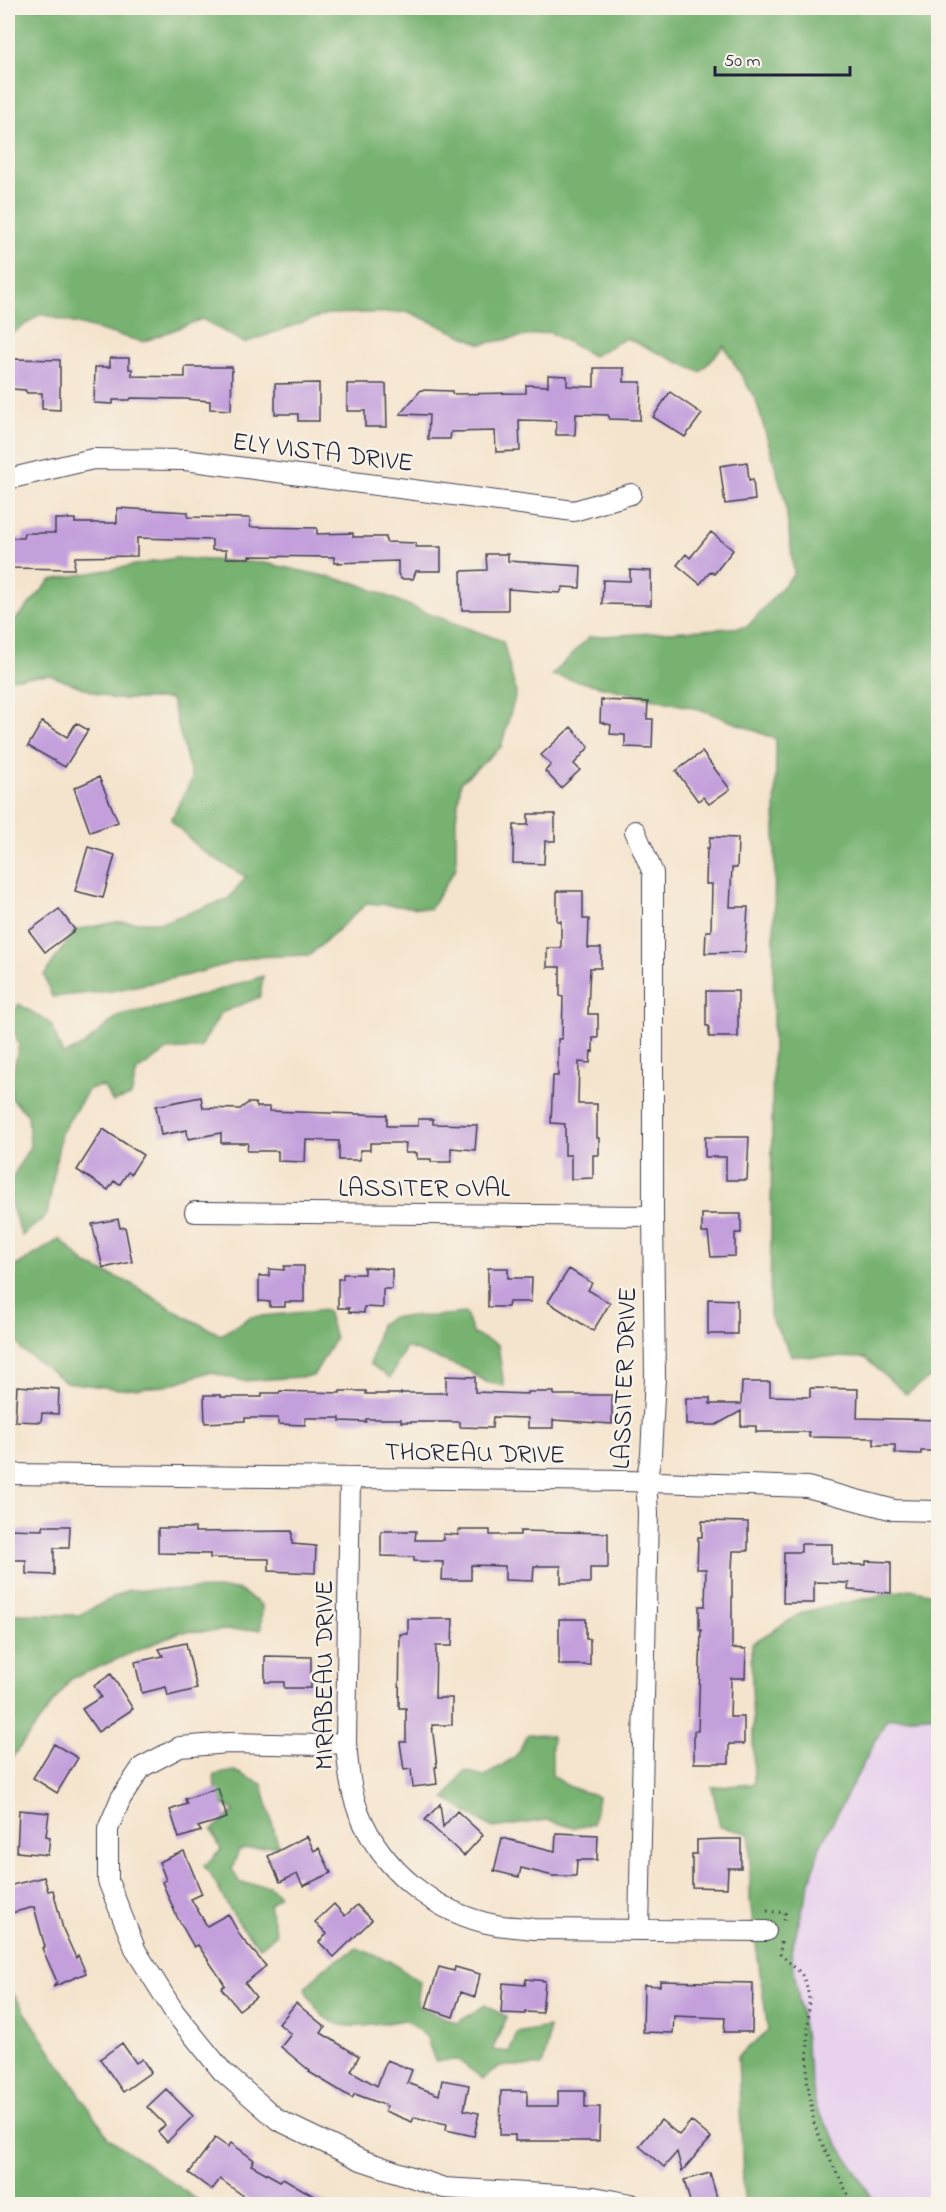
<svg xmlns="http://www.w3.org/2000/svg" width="946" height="2212" viewBox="0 0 946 2212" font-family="'Indie Flower',sans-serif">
<rect width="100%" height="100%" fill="#f7f3e8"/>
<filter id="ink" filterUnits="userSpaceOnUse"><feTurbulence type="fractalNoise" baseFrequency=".0167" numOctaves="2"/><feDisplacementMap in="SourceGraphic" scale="12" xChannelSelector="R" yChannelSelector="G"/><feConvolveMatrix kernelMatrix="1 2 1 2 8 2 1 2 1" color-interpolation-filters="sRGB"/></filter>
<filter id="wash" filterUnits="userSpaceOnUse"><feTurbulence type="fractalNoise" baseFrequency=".008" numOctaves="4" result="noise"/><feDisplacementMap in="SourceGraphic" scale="24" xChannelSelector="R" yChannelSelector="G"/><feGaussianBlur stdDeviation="1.35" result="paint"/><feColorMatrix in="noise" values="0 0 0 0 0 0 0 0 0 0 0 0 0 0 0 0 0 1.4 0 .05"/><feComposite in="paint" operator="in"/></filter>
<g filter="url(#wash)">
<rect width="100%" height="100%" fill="#f5e4cd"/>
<path fill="#e8d2ee" d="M938,1715V2204H822L768,2032L820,1846L887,1719Z"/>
<path fill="#77b271" stroke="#4c6a56" stroke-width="1.5" d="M8,8H938V1372L906,1394L865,1358L792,1356L770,1316L776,739L702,710L552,675L589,637L747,627L794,574L785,500L756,400L724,346L700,372L626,338L593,356L549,332L481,344L409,312L327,314L244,343L202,319L143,342L41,314L8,336Z
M175,558L265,563L356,583L427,613L503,641L516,693L501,747L461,782L456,819V868L430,909L367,903L310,955L252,957L189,975L111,991L52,997L44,975L75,930L117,922H163L228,899L246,877L201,850L171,820L192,779L171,699H113L49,675L8,679V628L51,580Z
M263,976L260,997L221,1013L200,1048L168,1050L137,1071L131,1096L113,1102L103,1086L89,1089L61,1133L47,1215L22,1236L9,1199L12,1178L30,1146L28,1115L11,1098L12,1076L19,1045L9,1019L19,1004L51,1024L63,1055L84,1045L119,1015L166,1006Z
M60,1239L87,1265L130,1283L182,1315L221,1335L250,1317L327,1310L335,1339L313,1376L243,1381L209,1372L166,1386L119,1389L66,1382L22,1350L8,1325V1276L11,1269Z
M466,1313L473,1334L498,1345L504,1386L486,1382L466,1369L406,1347L390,1378L370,1364L380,1324L392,1317L434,1316Z
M237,1589L262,1605L261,1629L180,1632L71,1679L8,1763V1614L79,1615L128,1590Z
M910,1589L938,1595V1715L887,1719L820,1846L791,1951L816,2108L876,2204H744L738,2056L768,2031L750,1901V1834L720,1827L712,1787L754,1784L751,1644L803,1612Z
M528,1734L552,1736V1775L568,1786L598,1797L593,1824L574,1828L547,1820L493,1828L445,1799L464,1771L485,1776L515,1757Z
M234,1771L262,1784L278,1845L239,1850L232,1869L240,1883L269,1886L279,1895L269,1905L276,1935L260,1947C248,1935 237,1921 228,1906C219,1891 215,1879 204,1866L221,1850L212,1830L235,1811L216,1800L214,1775Z
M357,1948L389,1961L420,1982L417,2006L457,2023L485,2005L507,2017L492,2050L509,2052L517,2033L549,2027L548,2044L542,2066H500L483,2079L458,2060L435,2061L426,2036L404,2020C379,2024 340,2035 320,2013C314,2006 310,1996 305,1988L324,1968Z
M8,1986L108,2137L203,2204H8Z"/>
<g id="blocks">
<path fill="#c39fdc" d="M110,358H129V369H132V376L185,377V367H232L231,410L210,409V401L185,399L131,398L130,400H113V404L94,403L95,367H110Z
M13,359L60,360V410L42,409V393H27L25,390L12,389Z
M594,368H624V382H641L640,420L610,419L608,415L576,414L575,435H556V421L519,420L520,451L496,452L495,431L451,432L450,439H428L429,415L400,414L421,390L452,391V394L526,393V385L548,386V375L567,376V386L594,387Z
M319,383V421H298V414H275V384Z
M347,384H386L387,427H365V411H347Z
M670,392L702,414L685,437L653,417Z
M747,462L749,480L753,479L755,500L725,504L720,466Z
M117,508L188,512V517L250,518V527L317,528V534L353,533V537H386V542L416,543V547H441V571H416L413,579H401L398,574V561L334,563V557L249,556V558H226V550H212V540L137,538V556L75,557L74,569L8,568V538H23L24,533H55V519H75V523H117Z
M711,532L733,550L714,574L711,571L700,584L677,565L686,554L690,558Z
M486,554H508V561L581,566L580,588L563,587L560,593L508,589V610H462L461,571L487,570Z
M630,570L651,571V605L602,604L603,580L630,581Z
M601,700L648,702L647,719H653L652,748L625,747V735L610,734L611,725L600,722Z
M42,722L67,737L76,723L88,730L65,767L28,746Z
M571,727L589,747L574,764L580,770L561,788L545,771L551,765L541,755Z
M702,752L730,789L709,804L703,797L698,801L676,771Z
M99,777L118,822L90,832L74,788Z
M528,814H555V841H545L544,864L513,863L514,825H528Z
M710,837L738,838L737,868H732L730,907H748L745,952L705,953L706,931H711L712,884H706L707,848L709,849Z
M88,847L115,855L103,898L75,891Z
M557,891H583V919H589L588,948H601V968H590L589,987L588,1014H598V1038H593V1052L591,1051L590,1063L579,1062L578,1104H597V1138H599V1155H593V1178L571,1179V1155H565V1124L551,1123L553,1076H558V1039H562L563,997L560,996V967H547V948H561V921H557Z
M59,909L75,930L45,952L29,931Z
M706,991H738V1037H709V1026H706Z
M201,1097L203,1108L240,1109L248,1103H255L257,1107H269V1111L387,1115V1126H418V1119H433V1124L477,1125L475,1150L451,1148V1162H431V1159H417V1153H405L406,1143H370V1150H360V1160H339V1141L306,1140L305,1162L278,1161V1151H247L248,1143H221V1133L188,1139L187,1130L161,1135L156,1106Z
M103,1129L143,1155L131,1174L128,1172L120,1184L114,1181L108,1190L77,1170Z
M705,1137H749L747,1180H726V1157H705Z
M702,1214H741V1233H735V1256L711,1257L708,1233H702Z
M118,1219L120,1228L125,1227L132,1262L103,1268L92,1224Z
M284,1266H304V1302H285V1307H270V1302L259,1301V1276H269V1269L284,1270Z
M364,1267L392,1269V1289H383V1308L364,1307V1313L349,1312V1308H338V1279H343V1274H364Z
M488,1268H508V1278H532L531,1302H509L508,1307H488Z
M569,1269L592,1283L588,1290L610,1303L593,1331L548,1302Z
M708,1299L737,1300V1334H708Z
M446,1376L475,1377V1392L528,1394V1392H554V1395H612V1424L553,1420V1428H528V1418L493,1417L492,1428L460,1427V1422H401V1419H366V1422L340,1421V1418H305V1425L278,1424V1418H245V1421L205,1423L204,1395H221V1397H262V1393H279L280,1391L340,1393V1391H366V1394H401V1393H446Z
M742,1382H770V1396L810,1397V1388L858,1389L857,1418L939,1420V1451H921V1454L895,1453V1445H874V1438L809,1437V1432H756V1426H741V1411L716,1425H686V1398H710V1404H741Z
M17,1386L59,1389L58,1414L42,1413L41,1422L15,1421Z
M702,1521L748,1522V1551H733L732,1569V1648L746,1649L745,1678H731L730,1717H744V1744H729V1763H694V1731H698L701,1630H699V1606H705L706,1569H697L698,1537H702Z
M43,1526H70L69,1548H54V1575L26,1574V1560H8V1529L43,1530Z
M158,1528H195V1532L292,1531V1544L316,1546L315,1573L269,1571V1559L210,1558V1554L158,1553Z
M458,1530H490V1535H520V1531L608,1533V1568H590V1583H561V1566H534L533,1581L505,1580V1566L471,1565V1580H442L443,1562L414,1561V1557L381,1556V1531H416L415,1540H443V1534L458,1535Z
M801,1544H832V1564L866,1565V1561L891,1562V1593L848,1590L849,1583L814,1582V1603H783L784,1552H801Z
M408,1619H453L452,1646H436L435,1698H452V1725H432L437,1767H435L437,1784L413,1787L411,1769L404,1770L400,1742H406V1708H399L400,1634H408Z
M559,1619H586V1639H590V1665H559Z
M186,1643L197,1689L168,1696L166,1687L142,1693L135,1662L163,1656L159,1649Z
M265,1656L311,1657V1688H284V1682H265Z
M111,1674L133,1709L98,1732L82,1709L101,1697L94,1686Z
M54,1744L78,1758L57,1793L33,1778Z
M218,1788L227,1818L198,1827L201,1831L179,1838L170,1810L187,1804L185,1799Z
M440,1804L443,1827L457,1811L483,1835L464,1856L425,1820Z
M19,1810L49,1813L46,1836L50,1837L48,1855L17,1852Z
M556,1833L598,1835L597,1860H577L576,1876H553L521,1868L519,1877L494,1871L502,1838L555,1851Z
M307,1836L314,1851L319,1848L331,1873L303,1886L297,1874L280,1882L268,1856Z
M717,1839H741V1868H728L727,1888L692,1887V1854H697V1840Z
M184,1851L202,1894L191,1899L207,1926L228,1914L241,1937L266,1966L245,1983L256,1997L239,2010L221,1988L225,1985L198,1945L194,1947L177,1917L162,1882L166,1880L159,1862Z
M44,1877L48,1891L53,1890L63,1929L76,1958L78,1955L86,1973L53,1987L57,1982L42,1948L45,1947L34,1907L11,1913L8,1899V1886Z
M334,1904L345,1916L357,1905L372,1920L334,1957L319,1942L327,1934L315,1922Z
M439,1967L454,1971L455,1967L480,1974L475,1997L461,1992L453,2017L426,2008Z
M526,1979L545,1981L542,2013L525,2012V2014L501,2013L503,1983L525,1985Z
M660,1981L753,1983L752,2032H724L725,2018L674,2016L673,2033L643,2032L644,1985L660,1986Z
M296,2003L325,2027L321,2033L359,2056L351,2071L377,2086L387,2060L412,2070L407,2083L439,2095L442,2080L469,2085L464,2110L479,2113L474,2136L446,2130L447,2124L414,2117L412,2122L385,2111L387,2106L355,2094L352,2098L309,2072L310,2071L281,2047L291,2034L279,2024Z
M122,2043L136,2063L142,2059L151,2072L123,2092L100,2059Z
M166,2089L193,2116L167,2142L158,2132L165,2125L147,2107Z
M501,2091H527V2106H558V2091H585V2107H600L599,2141H515V2135H500Z
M661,2120L679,2135L691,2121L711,2138L682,2171L677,2152L664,2167L639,2146Z
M215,2138L228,2147L231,2143L254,2160L251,2165L280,2181L283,2178L329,2205H256L220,2179L212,2190L189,2173Z
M710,2173L719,2205H691L684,2180Z"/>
</g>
</g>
<g filter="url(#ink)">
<use href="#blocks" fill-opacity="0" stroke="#423f51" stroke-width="1.5"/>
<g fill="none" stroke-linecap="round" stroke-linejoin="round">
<g stroke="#423f51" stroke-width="22">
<path id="street" d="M8,479L93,459L185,460L574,511L631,494
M635,831L653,873V1216L655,1377L651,1455L646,1481L648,1513L639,1930
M195,1212L653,1216
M8,1474L626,1481L807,1487L894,1510L938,1511
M350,1478L346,1742C348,1766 350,1791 359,1813C382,1870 436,1914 496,1925C508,1927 521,1927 533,1929L766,1931
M346,1742L322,1745L228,1743L180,1747L142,1767L121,1798L108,1829V1881L136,1951L175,2013L222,2071L278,2120L361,2160L444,2188L594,2197L631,2204"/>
</g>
<path stroke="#423f51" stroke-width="3" stroke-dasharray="1.5 4.5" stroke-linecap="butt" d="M767,1911L785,1913L784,1924
M781,1942L780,1954L801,1973L806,1983L809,1997L807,2079L814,2123L825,2150L853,2204"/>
<use href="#street" stroke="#fff" stroke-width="20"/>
</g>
</g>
<g text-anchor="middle" stroke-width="5" stroke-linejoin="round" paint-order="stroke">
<g font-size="26" fill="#22223b" stroke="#f7f3e8">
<text transform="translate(323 451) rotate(7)" y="9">ELY VISTA DRIVE</text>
<text x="424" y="1196">LASSITER OVAL</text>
<text transform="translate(623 1378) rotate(-88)" y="9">LASSITER DRIVE</text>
<text transform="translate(475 1452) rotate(1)" y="9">THOREAU DRIVE</text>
<text transform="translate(323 1675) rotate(-90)" y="9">MIRABEAU DRIVE</text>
</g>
</g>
<rect width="946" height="2212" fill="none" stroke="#f7f3e8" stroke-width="30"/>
<path d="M715 66v9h135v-9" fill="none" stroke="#22223b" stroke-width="3"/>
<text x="724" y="66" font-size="18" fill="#22223b" stroke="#f7f3e8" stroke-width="4.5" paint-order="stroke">50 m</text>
</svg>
